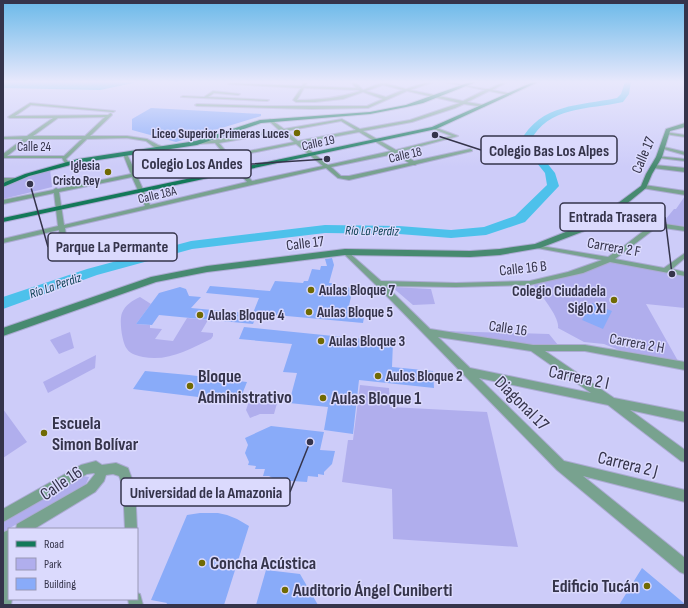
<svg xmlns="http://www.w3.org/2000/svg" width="688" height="608" viewBox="0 0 688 608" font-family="'Sofia Sans Condensed',sans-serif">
<rect width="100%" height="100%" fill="#cdccf9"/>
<path fill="#b0aeed" d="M50,169L52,187L3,199V187Z
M685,196V226L664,224L667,221L665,220L674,209H676Z
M611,262L685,276V308L646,304L678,361L619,350L604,344L584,342L558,328C560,317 540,294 533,284L580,274Z
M392,287L431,289L435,304L413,305Z
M140,297L151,304L136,324L150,325V328L162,329L155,339L173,341L187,318L208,320L201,332L213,333V336L211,339C190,349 168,362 143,357C138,356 130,354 127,349C122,343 119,320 122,313C125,305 133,300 140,297Z
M442,331L549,334L558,345H534Z
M70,332L74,348L59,354L50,340Z
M96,355L95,368L48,393L43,382Z
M360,385L389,388L390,407L487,412L518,547L393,539L392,489L342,482L348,440H353Z
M252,393L279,396L274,414H260L250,418L246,410Z
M3,409L27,442L3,458Z
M83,476L89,477L86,484L3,532V522Z"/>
<path fill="#4dc1eb" d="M3,82H138L100,90L3,88Z"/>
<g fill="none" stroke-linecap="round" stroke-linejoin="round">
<path fill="#4dc1eb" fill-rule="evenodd" d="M625,82H631L629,94L623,102C589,110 548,105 530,142L555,173L559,186L525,222L486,235L451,238L399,234L325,233L192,249L97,275L3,309V297L87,269L191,241L325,225L399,226L451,230L484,227L515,216L547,185L545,173L520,142C541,103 579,106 617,98L621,94Z"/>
</g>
<path fill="#89abf9" d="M151,108L261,114V116L176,142L132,130V119Z
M332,258L334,265L329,283H332L331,286L353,288L348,310L365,312L363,323L253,313L259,298L206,293L210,286L270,291L275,281L303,283L304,281H308L312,269L320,270L321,266H327L325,259Z
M180,287L186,289L189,296L201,297L191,308L257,314L253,324L159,315L152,325L136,324L159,293Z
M592,303L612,311L603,329L582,320Z
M244,327L393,342L392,367L433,371L434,388L359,380L353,434L324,430L328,407L289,403L297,373L283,372L292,344L239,339Z
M145,371L189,375L247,382L239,402L133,389Z
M271,426L324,432L320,450L335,451L332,464L324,472V475L318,474V477L308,476L307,482L292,481L280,482L269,476H263L265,469H255L256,466L248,465L249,462L245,453L248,445L245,438Z
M200,513H218L227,515L237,519L249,526L224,605H166L167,603L151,600L187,515Z
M642,568L685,604V605H619Z
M266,570L300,574L318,605H256Z"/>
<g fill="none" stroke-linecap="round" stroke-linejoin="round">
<g stroke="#acabd3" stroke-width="2">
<path id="minor" d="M304,82L307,83L305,86L356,88L351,82H355L363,90L381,83L392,82L387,84L406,89L428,82H433L410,90L463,101L485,90L445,82C456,82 482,90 489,89C495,87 500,82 507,82L492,90L512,94L510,95L489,91L467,102L484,105V107L464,104L455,108L412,122L363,131L396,150L452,136L433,129L432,128L434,127L458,136L399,152L414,161L470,149L472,150V151L417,164L415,165H413L349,180L338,178L326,168L65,228L67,244L64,246L61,244L59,230L3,243V239L58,226L54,193L3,204V200L53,190L56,188L58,189L131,174L123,154V153L127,154L136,173L225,155L215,143L197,144L195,143L279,130L269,121L270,119L284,129L342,119L360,129L410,120L460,103L407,91L368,108L312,109L197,106L195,105L197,104L263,106H367L383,99L363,92L343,99L315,102H296L293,100L301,88L228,84L230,83L302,86ZM383,85L403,90L386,97L366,91ZM304,88L358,90L360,91C338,98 320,100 297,100ZM341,121L356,130L298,141L286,131ZM282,132L294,142L229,155L219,143ZM359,132L391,151L328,165L301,143ZM296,144L323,166L252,181L231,157ZM394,154L409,163L349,176H341L331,167ZM227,158L247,182L150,205L137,176ZM132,177L145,206L64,225L59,192Z
M523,82H534L536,83L534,84Z
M213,91L240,94L238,95L214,93L208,97L269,100L267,101L181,97L183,96L204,97Z
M30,103L115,111L113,112L31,105L15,116L108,115L111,113L112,115L90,136H127L147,139L158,145L170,149L168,150L154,147L146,141L127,138L87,139L67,158L66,159L70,164L68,165H66L62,158H3V154L23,139H3V137L27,136L53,118H10L8,117ZM105,117L85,136H33L58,118ZM29,139H82L64,156H7Z
M665,132L685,135V137L665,134Z
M660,146L685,152V155L660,148Z
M657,156L685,159V161L659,158H657Z
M655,165L685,168V172L653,168V166Z
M644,185L685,191V195L642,188L641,187Z
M605,215L685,227V231L657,227L615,259L664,268L685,253V258L672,269L685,272V276L610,262L583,273L530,285L456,287L386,286L430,329L533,345H585L685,362V370L585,351H545L614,398L685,412V422L630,410L685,450V462L681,461L608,405L479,378L564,461L685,490V502L583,476L685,558V574L680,572L557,470L376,285L342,252L345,250L347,251L381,281L456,283L530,281L568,272L602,260L537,248L535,247V245L608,257L624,246L650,226L603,218L602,217ZM438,337L531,351L591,393L470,368Z
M96,461L102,465L116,463L128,468L135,487L137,529V530V529H125L123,487L119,476L113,474L106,475L104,481L95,492L34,529H16L17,524L87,484L95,474L94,473L87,474L3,522V509L81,465Z
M9,530V599H12L11,605H3V536L4,532Z
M137,593L140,594L143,605H129L128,599H137Z"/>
</g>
<g stroke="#acabd3" stroke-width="2">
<path id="tertiary" d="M3,178H14L17,180L14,182H3Z"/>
</g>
<g stroke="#acabd3" stroke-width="2">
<path id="secondary" d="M685,123V127L670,131L662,157L652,174L646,188L608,219L587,230L540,248L500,255L470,257L345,255L207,272L156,282L3,336V328L151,277L207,266L345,249L470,251L500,249L535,244L581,226L602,215L641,186L646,174L656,157L666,129Z"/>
</g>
<g stroke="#acabd3" stroke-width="2">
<path id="primary" d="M470,82H476L423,103L406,107L370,114L261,123L197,145L78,163L29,176L3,187V183L25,174L78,159L196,141L260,120L370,112L406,105Z
M533,82H538L436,129L3,222V218L432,127Z"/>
</g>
<use href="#minor" fill="#78a28f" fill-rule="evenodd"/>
<use href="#tertiary" fill="#78a28f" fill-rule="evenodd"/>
<use href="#secondary" fill="#478a70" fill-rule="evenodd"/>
<use href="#primary" fill="#137959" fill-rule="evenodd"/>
</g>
<linearGradient id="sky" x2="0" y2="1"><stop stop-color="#6ab9e9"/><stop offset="0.49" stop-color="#e8e8fc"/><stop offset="1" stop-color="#e8e8fc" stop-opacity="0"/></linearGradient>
<rect width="688" height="167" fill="url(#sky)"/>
<g fill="#706a03" stroke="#dbdafd" stroke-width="1.5">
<circle cx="297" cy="133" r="4"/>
<circle cx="108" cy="172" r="4"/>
<circle cx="311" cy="290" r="4"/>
<circle cx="614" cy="300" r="4"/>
<circle cx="309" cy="312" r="4"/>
<circle cx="200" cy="315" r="4"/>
<circle cx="321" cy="341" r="4"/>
<circle cx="378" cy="376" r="4"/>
<circle cx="190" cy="386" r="4"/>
<circle cx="323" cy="398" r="4"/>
<circle cx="44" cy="433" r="4"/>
<circle cx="202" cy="563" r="4"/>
<circle cx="647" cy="586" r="4"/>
<circle cx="285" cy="590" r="4"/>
</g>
<g text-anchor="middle" stroke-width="3" stroke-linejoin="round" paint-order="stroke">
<g font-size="13" font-weight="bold" fill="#35344b" stroke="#dbdafd" text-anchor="end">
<text x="289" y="138">Liceo Superior Primeras Luces</text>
<text x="100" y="170">Iglesia<tspan x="100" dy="15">Cristo Rey</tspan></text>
</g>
<g font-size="13" fill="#35344b" stroke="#dbdafd">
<text transform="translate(318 142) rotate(-12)" y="5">Calle 19</text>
<text x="34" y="151">Calle 24</text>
<text transform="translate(405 154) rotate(-13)" y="5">Calle 18</text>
<text transform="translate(157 194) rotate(-13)" y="5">Calle 18A</text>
</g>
<g font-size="13" font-style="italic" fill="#073c4e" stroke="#dbdafd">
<text transform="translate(372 230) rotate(1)" y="5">Río La Perdiz</text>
<text transform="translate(55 285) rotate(-19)" y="5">Río La Perdiz</text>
</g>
<g font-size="15" fill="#35344b" stroke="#dbdafd">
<text transform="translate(643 155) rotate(-67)" y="5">Calle 17</text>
<text transform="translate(305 243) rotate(-7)" y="5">Calle 17</text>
<text transform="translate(614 247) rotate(10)" y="5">Carrera 2 F</text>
<text transform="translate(523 268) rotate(-6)" y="5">Calle 16 B</text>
<text transform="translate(508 328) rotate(8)" y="5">Calle 16</text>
<text transform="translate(637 343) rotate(10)" y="5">Carrera 2 H</text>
</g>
<g font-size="15" font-weight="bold" fill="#35344b" stroke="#dbdafd" text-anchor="start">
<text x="319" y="295">Aulas Bloque 7</text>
<text x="606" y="296" text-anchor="end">Colegio Ciudadela<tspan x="606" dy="17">Siglo XI</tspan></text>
<text x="317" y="317">Aulas Bloque 5</text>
<text x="208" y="320">Aulas Bloque 4</text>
<text x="329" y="346">Aulas Bloque 3</text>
<text x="386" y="381">Aulos Bloque 2</text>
</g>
<g font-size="18" font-weight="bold" fill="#35344b" stroke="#dbdafd" text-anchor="start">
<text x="198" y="382">Bloque<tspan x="198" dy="21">Administrativo</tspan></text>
<text x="331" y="404">Aulas Bloque 1</text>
<text x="52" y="429">Escuela<tspan x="52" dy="21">Simon Bolívar</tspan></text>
<text x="210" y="569">Concha Acústica</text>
<text x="639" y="592" text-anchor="end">Edificio Tucán</text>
<text x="293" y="596">Auditorio Ángel Cuniberti</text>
</g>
<g font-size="18" fill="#35344b" stroke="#dbdafd">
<text transform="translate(579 377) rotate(12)" y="6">Carrera 2 I</text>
<text transform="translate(522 403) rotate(45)" y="6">Diagonal 17</text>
<text transform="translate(628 464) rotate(14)" y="6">Carrera 2 J</text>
<text transform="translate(61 483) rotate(-34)" y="6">Calle 16</text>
</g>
</g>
<path fill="none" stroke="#35344b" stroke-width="1.5" d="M435 135L481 150M327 159L251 164M672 274L665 217M30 184L48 247M310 442L290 492"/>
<g fill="#35344b" stroke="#dbdafd" stroke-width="1.5">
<circle cx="435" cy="135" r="4"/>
<circle cx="327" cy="159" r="4"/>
<circle cx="672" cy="274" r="4"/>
<circle cx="30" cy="184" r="4"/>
<circle cx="310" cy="442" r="4"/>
</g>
<g fill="#dbdafd" stroke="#35344b" stroke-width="1.5">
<rect x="481" y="136" width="136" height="28" rx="4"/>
<rect x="133" y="150" width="118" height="28" rx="4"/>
<rect x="560" y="203" width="105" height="28" rx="4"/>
<rect x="48" y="233" width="129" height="28" rx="4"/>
<rect x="121" y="478" width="169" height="28" rx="4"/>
</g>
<g font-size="16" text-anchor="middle" font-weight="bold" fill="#35344b">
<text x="549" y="156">Colegio Bas Los Alpes</text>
<text x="192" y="169">Colegio Los Andes</text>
<text x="613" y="222">Entrada Trasera</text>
<text x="112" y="252">Parque La Permante</text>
<text x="206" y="498">Universidad de la Amazonia</text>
</g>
<rect width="688" height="608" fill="none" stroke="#35344b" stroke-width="8"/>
<rect x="8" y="528" width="130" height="72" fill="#dbdafd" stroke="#9998b6"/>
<rect x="16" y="541" width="20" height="6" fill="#137959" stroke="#9998b6"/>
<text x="44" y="548" font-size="12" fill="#35344b">Road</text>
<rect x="16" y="558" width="20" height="12" fill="#b0aeed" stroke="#9998b6"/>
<text x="44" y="568" font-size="12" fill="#35344b">Park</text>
<rect x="16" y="578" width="20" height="12" fill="#89abf9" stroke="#9998b6"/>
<text x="44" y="588" font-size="12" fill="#35344b">Building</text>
</svg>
